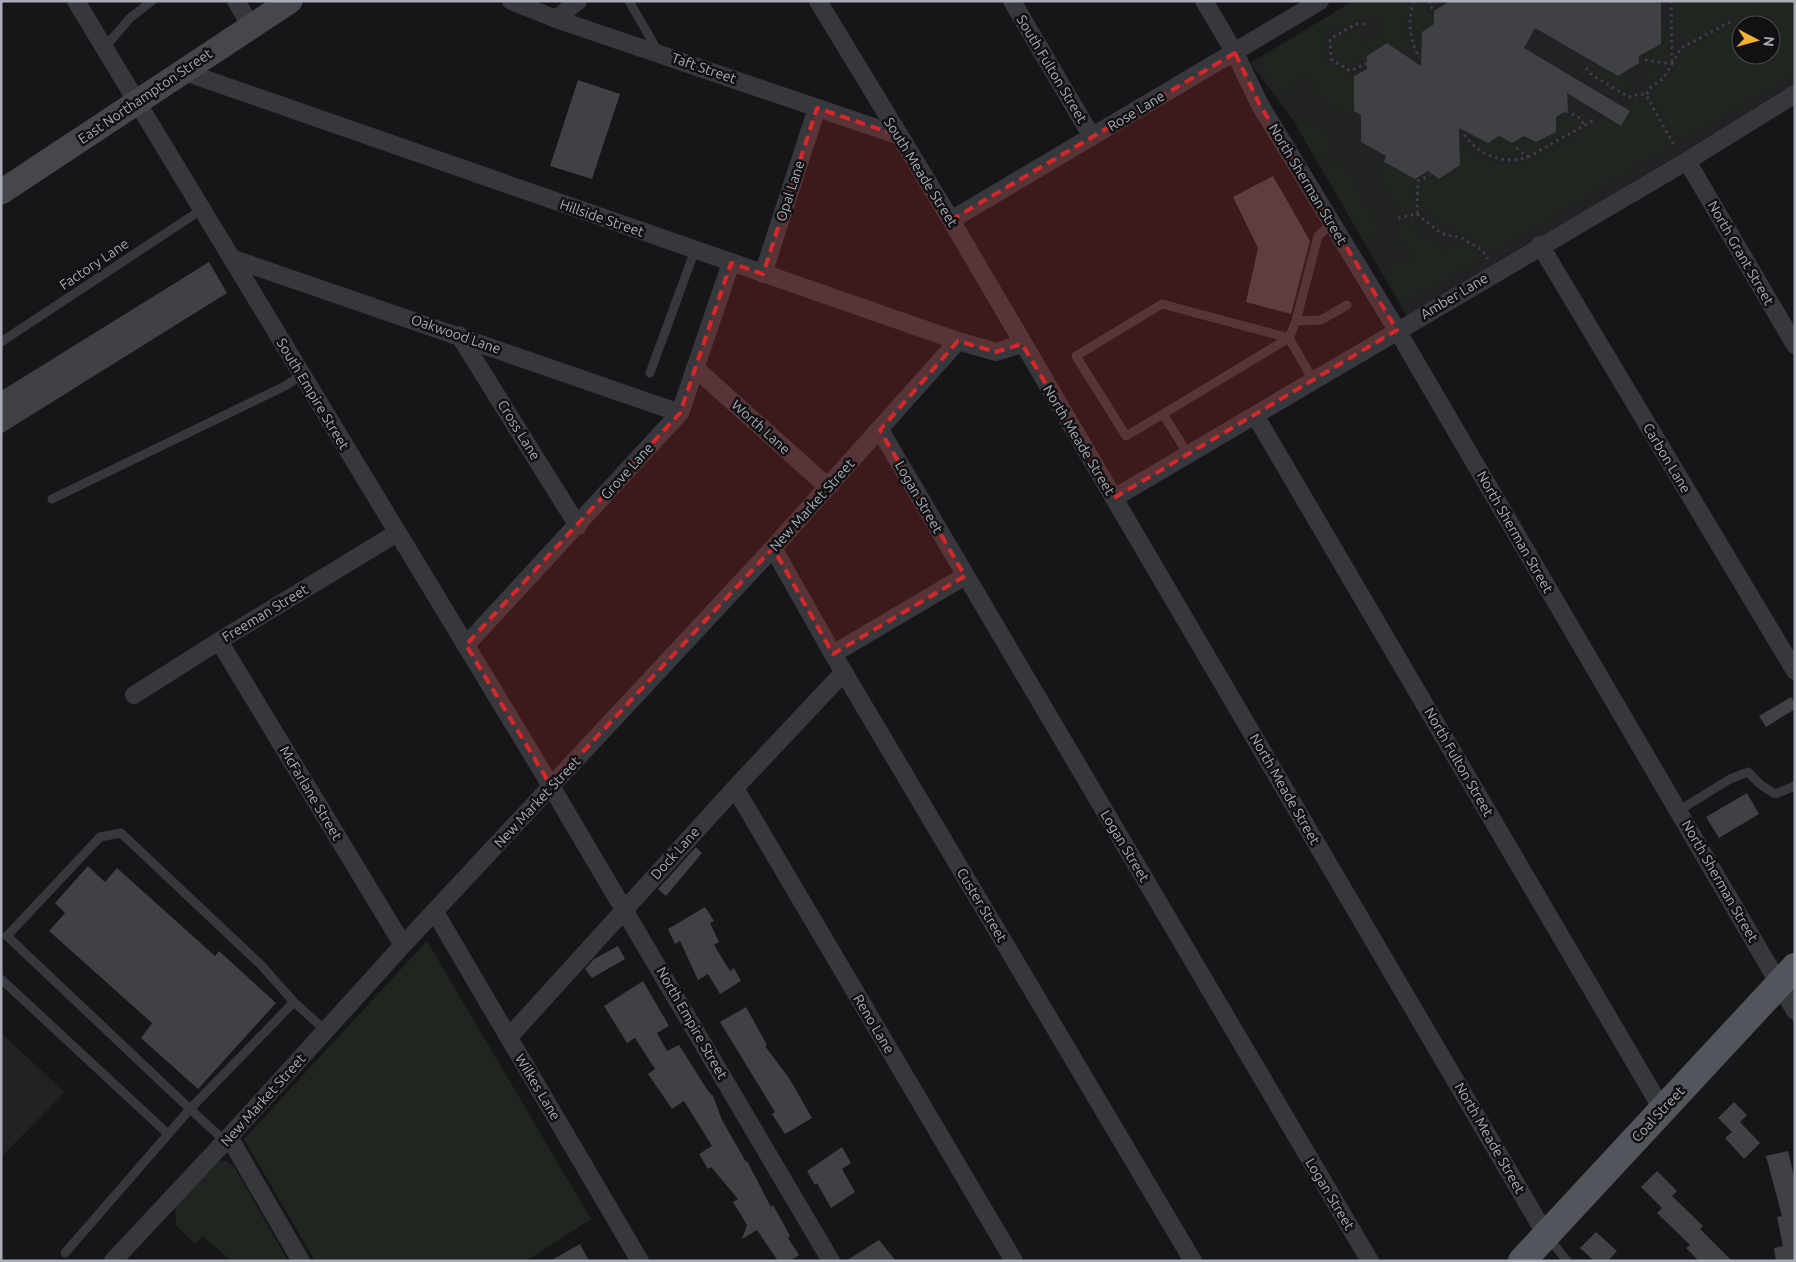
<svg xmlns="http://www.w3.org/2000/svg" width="1796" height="1262" viewBox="0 0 1796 1262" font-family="Ubuntu,sans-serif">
<rect width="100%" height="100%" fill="#161618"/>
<path fill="#222225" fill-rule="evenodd" d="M1353,1H1795V93L1409,320L1294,121L1250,63ZM1741,25H1771V55H1741Z
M1,1033L65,1092L1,1157Z"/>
<path fill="#1e261f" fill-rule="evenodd" d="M1353,1H1411L1407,15L1406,42L1410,43L1418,61L1387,43L1351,67L1334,56L1332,42L1357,28L1366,43L1379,36V21L1366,14L1341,29L1334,24L1325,29V61L1354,76V111L1339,112L1324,101L1308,97L1315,89L1311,79L1300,77L1293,85L1296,95L1275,91L1262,67V57Z
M1417,1H1428L1427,12L1434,15V24L1422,32V55C1409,38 1412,21 1417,1Z
M1675,1H1795V74L1684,139L1674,136L1651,97L1654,89L1671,76L1683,52L1733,22L1730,17L1692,40C1669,44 1675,16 1675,1ZM1741,25H1771V55H1741Z
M1661,23L1669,28L1668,58L1664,60L1644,57L1643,55L1661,45Z
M1595,62L1618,76L1631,72L1628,74V85L1638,90L1626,92L1597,75L1593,70Z
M1641,63L1661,66L1664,72L1647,84V74L1638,68Z
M1636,99L1647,103L1669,138L1666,149L1494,252L1421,211V182L1432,176L1439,179L1460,166L1459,145C1467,148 1471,153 1479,157C1521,181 1572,138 1605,117L1621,126L1631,111L1628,109L1631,101Z
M1565,114L1579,120V125L1531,153L1517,145L1516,140L1524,136L1536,142L1556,132V117Z
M1298,120C1318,121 1333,133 1330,154L1317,162L1294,121Z
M1473,136L1488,142L1499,136L1518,150L1519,154C1504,163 1477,152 1473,136Z
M1333,160L1340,163L1342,162L1375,219C1377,228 1374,241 1366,245L1321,168Z
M1384,162L1415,179L1414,211H1398L1377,173Z
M1414,218V233L1447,251L1462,243L1480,252V260L1405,302L1398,299L1386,279L1392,258L1399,266L1410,263L1413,252L1405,245L1395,247L1400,226Z
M427,941L591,1219L526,1261H315L244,1139Z
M217,1161H227L235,1168L288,1261H231L203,1236L195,1244L176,1225L175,1207Z"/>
<path fill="#404145" d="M1450,1H1661V44L1639,56V63L1618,76L1535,28L1524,48L1630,111L1621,126L1567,93L1568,110L1556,117V132L1536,142L1524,136L1512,143L1499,136L1488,143L1459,128L1460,165L1439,179L1428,171L1415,179L1384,162L1386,156L1361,142V115L1354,111V76L1367,69V56L1387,43L1421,66L1422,32L1434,24V11Z
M578,80L620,94L592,179L550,166Z
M1273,176L1310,241L1291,314L1246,302L1258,248L1233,197Z
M209,262L227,293L1,434V391Z
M1791,697L1795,703V709L1766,727L1759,716Z
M1747,793L1759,814L1719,838L1706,817Z
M696,847L702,853L666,896L658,889Z
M88,866L105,882L117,868L215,956L219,951L276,1003L198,1089L141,1038L152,1023L49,931L65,913L55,903Z
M705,907L714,921L710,923L719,942L714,945L730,971L734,968L741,981L720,994L708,974L698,980L680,941L675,944L668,929Z
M618,946L625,959L592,978L585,969L594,959Z
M643,981L669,1026L657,1033L667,1051L679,1045L708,1091L713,1096L722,1120L746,1162L747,1161L771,1207L773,1205L782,1221L790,1236L788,1238L799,1255L790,1261H778L757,1230L742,1239L747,1225L733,1202L738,1199L711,1167L708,1169L699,1154L712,1146L684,1101L672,1109L648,1074L655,1069L635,1038L627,1043L604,1006Z
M746,1007L767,1045L765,1046L789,1078L812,1118L785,1134L772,1114L775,1112L720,1022Z
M1734,1102L1747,1115L1740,1122L1760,1143L1744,1159L1725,1138L1732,1132L1718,1118Z
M842,1147L851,1163L842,1169L855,1192L831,1208L817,1183L815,1185L807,1171Z
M1788,1151L1795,1181V1261H1776L1774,1248L1783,1246L1777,1217L1782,1216L1766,1156Z
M1657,1171L1677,1191L1672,1196L1703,1226L1700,1229L1732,1261H1699L1686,1248L1690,1245L1657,1213L1662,1208L1641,1187Z
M1596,1232L1617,1251L1608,1261H1594L1580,1248Z
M879,1240L896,1261H846Z
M580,1244L589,1261H550Z"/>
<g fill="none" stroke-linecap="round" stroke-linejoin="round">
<path stroke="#3d3f44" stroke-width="3" stroke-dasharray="2.5 4" stroke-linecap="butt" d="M1414,1C1407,22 1410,38 1419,58
M1430,1V7L1433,8
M1671,1L1672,63
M1645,60L1672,64L1663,79L1651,87L1646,95
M1367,63L1350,71L1331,59L1330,39L1356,24H1369
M1672,64L1681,48L1730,22
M1586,68L1592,75L1629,97L1640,94L1646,95L1675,147
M1566,111L1578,117L1585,125
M1464,135C1480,155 1502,165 1528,157L1514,146
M1528,157L1594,120
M1417,214L1442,234L1462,238L1482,250L1488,259
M1398,218L1417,214L1418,181L1430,175"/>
<path stroke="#37383d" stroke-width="9" d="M629,1L659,53
M105,47L130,18L152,1
M1296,321L1321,320L1347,305
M1,342L201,210
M650,373L695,250
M1163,414L1289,338L1296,321L1318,236L1332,223
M1188,454L1163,414L1126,436L1076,356L1162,304L1289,338L1313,380
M52,499L285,386L302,375
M1678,811L1730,779L1748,772L1761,785L1775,794L1795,786
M1,979L168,1134
M225,1141L190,1109L294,1002L326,1031
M1548,1237L1567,1261
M65,1253L190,1109L7,936L100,837L121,833L260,964L294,1002"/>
<path stroke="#37383d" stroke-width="18" d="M76,1L551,786L831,1261
M236,1L251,26
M511,1L556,19L897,135
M818,1L951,220L1546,1235
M1012,1L1092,137
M1204,1L1235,53L1260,105L1397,330L1795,1011
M556,19L578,1
M182,71L958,341L996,352L1022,344
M1687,161L1795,345
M951,220L1320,1
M1540,245L1795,671
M231,258L680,413
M763,274L817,108
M459,335L578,526
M695,368L828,487
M1255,415L1662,1109
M880,430L1370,1261
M1114,498L1687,161L1795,94
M773,548L833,654L1193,1261
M219,641L403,945
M466,645L680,413L731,263
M833,654L965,576
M134,695L219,641L397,533
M735,788L1014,1261
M435,912L640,1261
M509,1037L735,788L844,672
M229,1137L301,1261
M113,1261L229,1137L403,945L773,548L958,341"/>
<path stroke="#45474d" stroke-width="25" d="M1,192L290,1"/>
<path stroke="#53555c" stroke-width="28" d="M1522,1261L1795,967"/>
</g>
<path fill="#d62828" fill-opacity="0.2" stroke="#d62828" stroke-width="4" stroke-dasharray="10 6" stroke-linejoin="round" d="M1235,53L1260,105L1397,330L1114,498L1022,344L996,352L958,341L880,430L965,576L833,654L773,548L551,786L466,645L680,413L731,263L763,274L817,108L897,135L951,220Z"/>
<g text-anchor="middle" stroke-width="5" stroke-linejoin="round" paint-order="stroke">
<g font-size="14" fill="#a8adb8" stroke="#111113">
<text transform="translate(704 68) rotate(19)" y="5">Taft Street</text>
<text transform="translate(1052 69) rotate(59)" y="5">South Fulton Street</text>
<text transform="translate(145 96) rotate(-34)" y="5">East Northampton Street</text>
<text transform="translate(1136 111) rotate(-31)" y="5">Rose Lane</text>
<text transform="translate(921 172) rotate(58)" y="5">South Meade Street</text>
<text transform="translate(1308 184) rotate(59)" y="5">North Sherman Street</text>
<text transform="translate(790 191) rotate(-72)" y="5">Opal Lane</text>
<text transform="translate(602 218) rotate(19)" y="5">Hillside Street</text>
<text transform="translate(1741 253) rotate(60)" y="5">North Grant Street</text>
<text transform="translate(94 264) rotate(-34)" y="5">Factory Lane</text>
<text transform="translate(1454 296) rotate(-31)" y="5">Amber Lane</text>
<text transform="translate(456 334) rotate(19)" y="5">Oakwood Lane</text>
<text transform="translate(313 394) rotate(59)" y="5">South Empire Street</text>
<text transform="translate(761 427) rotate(42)" y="5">Worth Lane</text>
<text transform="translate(519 430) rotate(58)" y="5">Cross Lane</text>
<text transform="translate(1079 440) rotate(59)" y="5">North Meade Street</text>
<text transform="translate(1667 458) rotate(59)" y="5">Carbon Lane</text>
<text transform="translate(627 471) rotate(-48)" y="5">Grove Lane</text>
<text transform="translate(919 497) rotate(60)" y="5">Logan Street</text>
<text transform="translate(812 505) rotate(-48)" y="5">New Market Street</text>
<text transform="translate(1515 532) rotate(60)" y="5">North Sherman Street</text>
<text transform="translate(265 613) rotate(-31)" y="5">Freeman Street</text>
<text transform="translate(1459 762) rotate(60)" y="5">North Fulton Street</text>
<text transform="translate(1285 789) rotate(60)" y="5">North Meade Street</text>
<text transform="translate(311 793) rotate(59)" y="5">McFarlane Street</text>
<text transform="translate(537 802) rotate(-47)" y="5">New Market Street</text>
<text transform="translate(1125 846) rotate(59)" y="5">Logan Street</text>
<text transform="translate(675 853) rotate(-48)" y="5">Dock Lane</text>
<text transform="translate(1720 881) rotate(60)" y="5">North Sherman Street</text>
<text transform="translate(982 905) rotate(59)" y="5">Custer Street</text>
<text transform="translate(692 1023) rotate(60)" y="5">North Empire Street</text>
<text transform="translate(874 1024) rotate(59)" y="5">Reno Lane</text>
<text transform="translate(538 1087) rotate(59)" y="5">Wilkes Lane</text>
<text transform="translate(263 1100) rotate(-48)" y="5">New Market Street</text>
<text transform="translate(1658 1114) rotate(-47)" y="5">Coal Street</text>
<text transform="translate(1490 1138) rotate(60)" y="5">North Meade Street</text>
<text transform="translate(1330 1194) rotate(59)" y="5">Logan Street</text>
</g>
</g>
<rect width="1796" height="1262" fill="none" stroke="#a8adb8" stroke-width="5"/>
<g transform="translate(1756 40) rotate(96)"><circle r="24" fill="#111113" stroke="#4d4f55"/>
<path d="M0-4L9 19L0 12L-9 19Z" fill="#f2b134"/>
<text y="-8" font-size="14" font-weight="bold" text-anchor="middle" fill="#a8adb8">N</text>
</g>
</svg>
